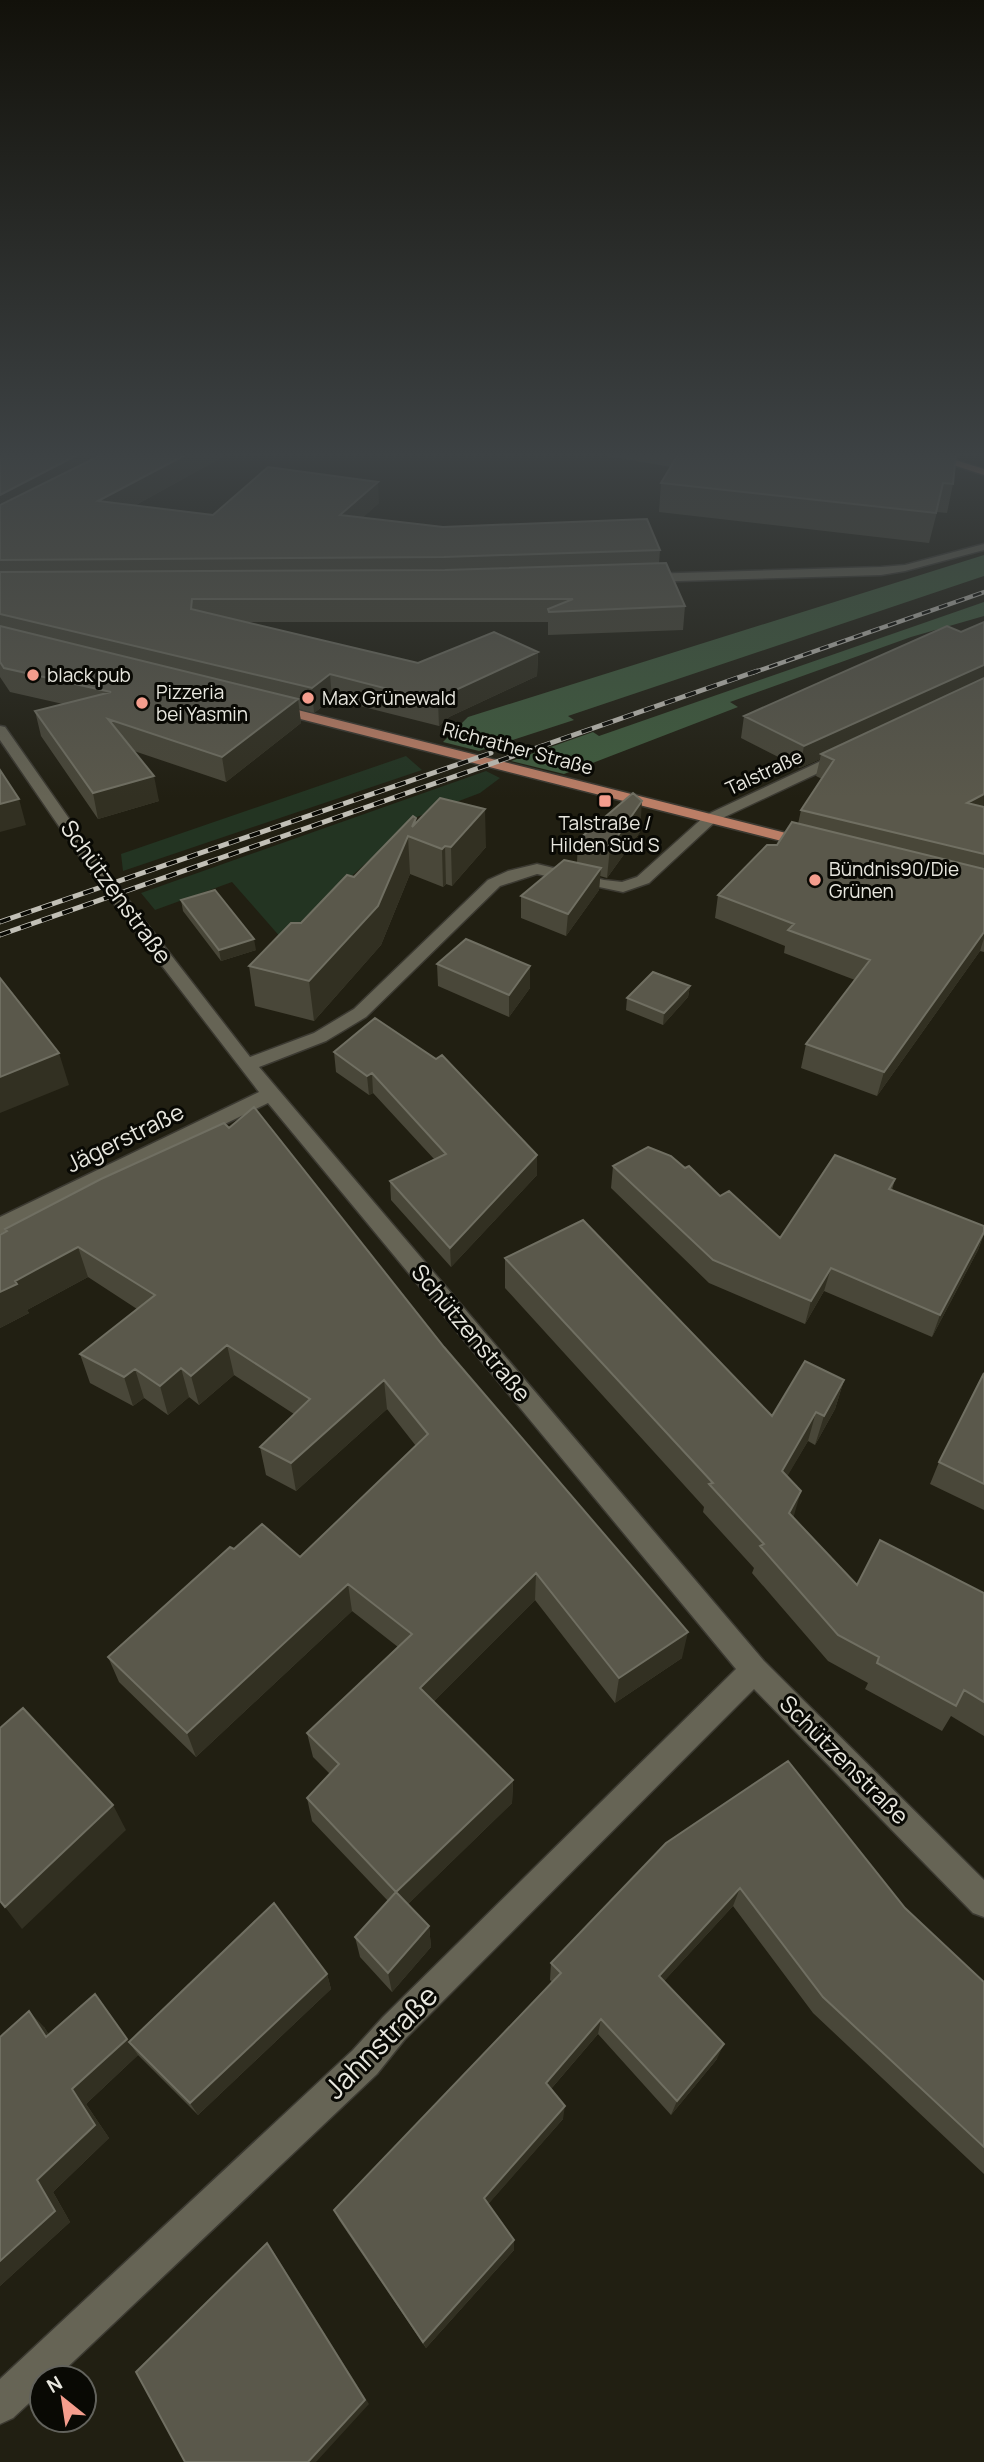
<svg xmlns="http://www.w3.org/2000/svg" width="984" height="2462" viewBox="0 0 984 2462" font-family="Manrope,sans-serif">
<rect width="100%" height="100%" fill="#211f12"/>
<path fill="#233422" d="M406,756L422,770L123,871L121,854Z
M486,771L500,778L480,793L417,817L282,939L232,882L155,910L141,893Z"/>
<path fill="#405c3e" d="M984,555V576L568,716L574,720L479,751L443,742L468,717Z
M984,602V616L911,637L730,702L738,707L564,774L511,761L593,732L599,736Z"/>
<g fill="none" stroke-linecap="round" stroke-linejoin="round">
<g stroke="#3c3a32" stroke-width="3">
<path id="minor" d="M984,544V550L905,571L881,575L646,582L640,578L646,574L881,567L905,565Z
M0,726L5,727L105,870L250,1057L314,1033L354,1009L488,880L508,871L537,864L604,880L622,882L637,877L706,815L838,753H848V759L716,821L649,883L623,892L537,874L500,886L366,1017L326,1041L259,1067L764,1661L984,1880V1917L973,1913L754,1689L405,2039L377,2074L56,2378H42V2391L13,2418L0,2424V2379L353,2050L383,2017L736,1669L268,1103L0,1234V1217L259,1092L93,876L0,740Z"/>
</g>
<g stroke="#3c3a32" stroke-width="3">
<path id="major" d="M917,453H933L984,469V475Z
M274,704L814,840L817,843L809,848L269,711V705Z"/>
</g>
<use href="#minor" fill="#666455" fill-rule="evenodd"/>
<use href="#major" fill="#bb7e66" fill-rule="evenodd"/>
<g stroke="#c1bfb6" stroke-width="4.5">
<path id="rail-far1" d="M752,673L984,592"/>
</g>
<g stroke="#c1bfb6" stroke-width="5">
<path id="rail" d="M0,922L491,753
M0,935L757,671"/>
</g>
<use href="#rail-far1" stroke="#090904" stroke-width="2.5" stroke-dasharray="9" stroke-linecap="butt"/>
<use href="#rail" stroke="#090904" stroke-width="3.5" stroke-dasharray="11" stroke-linecap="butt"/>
</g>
<path fill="#494739" d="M0,453H230L134,506L213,515L379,503L362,518L660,550L659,563L685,606L683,630L548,635V622H246L418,663L538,652L537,676L449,717L439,726L332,699L314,713L299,709L301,723L226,782L134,751L159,801L98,819L41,736L35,711L63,704L10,692L0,677Z
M590,453H956L953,484L947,513L937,512L929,543L659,512L661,483L671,467Z
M984,622V952L980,951L877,1096L801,1068L806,1044L855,980L784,953L785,946L715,918L718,895L777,845L798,824L801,810L822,779L816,776L820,759L800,768L741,738L744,716L961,632Z
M416,818V823L486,847L452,886L446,884L443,887L410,874L381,945L314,1021L255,1006L249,966L354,877Z
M640,832L607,878L600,876L599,890L566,936L521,918V896L577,863L578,840Z
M181,900L256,950L221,961L183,911Z
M437,964L530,988L509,1017L438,986Z
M690,986L688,997L663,1025L626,1010L627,998Z
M375,1018L537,1175L451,1267L391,1200L390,1181L434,1159L373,1093L369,1095L336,1072L334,1052Z
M224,1123L682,1658L615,1703L535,1600L433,1702L513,1780L512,1803L408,1904L429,1926L431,1947L392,1992L360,1957L355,1937L388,1901L312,1821L307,1798L330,1774L313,1757L307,1733L398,1647L352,1611L196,1757L119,1682L108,1657L234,1549L300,1557L416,1446L387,1409L296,1491L266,1475L260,1447L294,1414L234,1375L199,1405L189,1397L168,1415L144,1398L133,1406L90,1383L80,1354L137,1309L88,1277L27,1310L29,1313L0,1328L6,1232L5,1229Z
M613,1166L685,1168L720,1196L780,1238L895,1179L892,1190L984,1226V1234L978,1250L932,1337L824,1291L805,1324L709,1283L611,1188Z
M505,1258L772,1416L844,1380L835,1409L815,1445L808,1441L787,1476L793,1518L857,1585L984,1593V1736L951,1716L942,1731L865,1689L868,1683L828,1661L752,1573L754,1568L703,1512L704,1507L505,1288Z
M984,1373V1510L930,1484L939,1462Z
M666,1843L905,1908L984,1982V2174L813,2013L733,1906L664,1981L717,2059L671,2115L598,2034L551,2089L563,2119L488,2204L514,2240V2250L426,2348L339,2220L334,2210L552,1982L550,1980L551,1963Z
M327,1974L331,1989L198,2115L138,2055L86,2104L109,2138L53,2192L70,2222L0,2286L44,2027L49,2035L95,1994L129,2042Z"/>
<path fill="#323022" d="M81,453H124L0,519V495Z
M189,453H230L103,523L98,501Z
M378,482L379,503L341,537L340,515Z
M538,652L537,676L449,717L439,726L438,702L449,693Z
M984,665V684L821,754L820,759L800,768L804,746Z
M330,674L332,699L314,713L312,688Z
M298,699L301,723L226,782L222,757Z
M154,776L159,801L98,819L93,793Z
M984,794V814L967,803Z
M19,799L26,825L0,832V804Z
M642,801L640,832L607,878L610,847Z
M485,809L486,847L452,886L451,847Z
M408,836L410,874L381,945L314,1021L309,981Z
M445,846L446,884L443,887L442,849Z
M601,868L599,890L566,936L568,914Z
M984,932V938L980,951L877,1096L884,1072Z
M254,939L256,950L221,961L219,950Z
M530,966V988L509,1017V995Z
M690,986L688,997L663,1025L664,1013Z
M59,1053L69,1085L0,1113V1077Z
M372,1073L373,1093L369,1095L367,1076Z
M537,1155V1175L451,1267L450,1248Z
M984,1232L978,1250L932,1337L940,1315Z
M78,1247L88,1277L27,1310L29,1313L0,1328V1292L15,1281Z
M831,1268L824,1291L805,1324L811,1301Z
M227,1345L234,1375L199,1405L191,1376Z
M181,1368L189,1397L168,1415L160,1386Z
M135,1369L144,1398L133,1406L124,1377Z
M384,1380L387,1409L296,1491L291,1463Z
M844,1380L835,1409L815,1445L824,1416Z
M816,1412L808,1441L774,1499L782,1471Z
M801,1491L793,1519L789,1513Z
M536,1573L535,1600L422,1713L420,1688Z
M348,1584L352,1611L196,1757L187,1733Z
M688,1632L682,1658L615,1703L619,1678Z
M513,1780L512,1803L399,1913L396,1892Z
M113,1805L126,1830L22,1929L5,1907Z
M740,1888L733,1906L654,1992L659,1976Z
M429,1926L431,1947L392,1992L388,1973Z
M327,1974L331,1989L198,2115L190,2103Z
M95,1994L138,2055L86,2104L109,2138L53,2192L70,2222L0,2286V2261L37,2180L72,2089Z
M29,2011L44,2027L61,2053L46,2037Z
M601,2019L598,2034L544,2097L546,2083Z
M724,2044L717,2059L671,2115L677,2101Z
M565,2106L563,2119L484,2209V2198Z
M514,2240V2250L426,2348L423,2342Z
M267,2243L273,2251L369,2404L316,2462H308Z"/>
<path fill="#5a584b" stroke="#706f62" stroke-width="2" d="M0,453H81L0,495Z
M105,453H189L98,501L213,515L268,467L378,482L340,515L443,527L647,519L660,550L444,557L0,560V505Z
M679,453H956L953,484L943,483L936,513L661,483Z
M666,563L685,606L549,612L548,609L573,599H192L191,609L418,663L494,632L538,652L449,693L438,702L330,674L312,688L0,614V572L445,570Z
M984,622V665L804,746L744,716L947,626L961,632Z
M0,626L298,699L222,757L108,719L154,776L93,793L35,711L111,692L4,668L0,662Z
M984,678V794L967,803L984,807V854L801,810L834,760L821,754Z
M0,770L19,799L0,804Z
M633,793L642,801L610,847L578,840Z
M440,798L485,809L451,847L445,846L442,849L408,836L378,906L309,981L249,966L291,923H301L347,875L354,877L413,816L416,818L412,827Z
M792,822L984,869V932L884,1072L806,1044L870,960L788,930L794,924L718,895L767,845H777Z
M564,860L601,868L568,914L521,896Z
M215,890L254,939L219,950L181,900Z
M466,939L530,966L509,995L437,964Z
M653,972L690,986L664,1013L627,998Z
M0,978L59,1053L0,1077Z
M375,1018L436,1059L442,1055L537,1155L450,1248L390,1181L446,1154L372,1073L367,1076L334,1052Z
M254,1107L444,1347L688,1632L619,1678L536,1573L420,1688L513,1780L396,1892L307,1798L339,1764L307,1733L412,1634L348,1584L187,1733L108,1657L230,1547L234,1549L262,1524L300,1557L428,1434L384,1380L291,1463L260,1447L310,1399L227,1345L191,1376L181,1368L160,1386L135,1369L124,1377L80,1354L155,1295L78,1247L15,1281L17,1284L0,1292V1235L7,1231L5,1229L101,1179L224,1123L229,1128Z
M648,1147L671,1156L685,1168L689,1166L720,1196L729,1191L780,1238L835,1155L895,1179L889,1189L984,1226V1232L940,1315L831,1268L811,1301L713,1260L613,1166Z
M583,1220L772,1416L805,1361L844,1380L824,1416L816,1412L782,1471L801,1491L789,1513L857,1585L880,1540L984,1593V1702L964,1690L956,1706L877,1663L879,1657L838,1635L760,1546L764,1544L709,1484L713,1483L505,1258Z
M984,1373V1484L939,1462Z
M23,1708L113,1805L5,1907L0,1901V1728Z
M788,1761L905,1908L984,1982V2147L823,1997L740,1888L659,1976L724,2044L677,2101L601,2019L546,2083L565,2106L484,2198L514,2240L423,2342L334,2210L561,1973L551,1963L666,1843Z
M396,1892L429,1926L388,1973L355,1937Z
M274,1903L327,1974L190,2103L129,2042Z
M95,1994L127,2039L72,2089L95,2125L37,2180L55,2211L0,2261V2037L29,2011L46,2037Z
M267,2243L365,2400L308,2462H185L136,2372Z"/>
<linearGradient id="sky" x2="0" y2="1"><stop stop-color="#12110a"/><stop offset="0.57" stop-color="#3d4244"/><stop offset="1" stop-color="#3d4244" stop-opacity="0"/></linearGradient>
<rect width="984" height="798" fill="url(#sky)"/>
<g fill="#f49d8d" stroke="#090904" stroke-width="2.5">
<circle cx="33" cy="675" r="7"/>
<circle cx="308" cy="698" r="7"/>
<circle cx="142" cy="703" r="7"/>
<rect x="598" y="794" width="14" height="14" rx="3.5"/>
<circle cx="815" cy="880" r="7"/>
</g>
<g text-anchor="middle" stroke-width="6" stroke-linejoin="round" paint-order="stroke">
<g font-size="19" fill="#e8e7df" stroke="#090904" text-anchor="start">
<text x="47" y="682">black pub</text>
<text x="156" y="699">Pizzeria<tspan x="156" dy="22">bei Yasmin</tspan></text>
<text x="322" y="705">Max Grünewald</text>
<text x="605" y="830" text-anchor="middle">Talstraße /<tspan x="605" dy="22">Hilden Süd S</tspan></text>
<text x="829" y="876">Bündnis90/Die<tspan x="829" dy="22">Grünen</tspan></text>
</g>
<g font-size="19" fill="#e8e7df" stroke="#090904">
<text transform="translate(518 748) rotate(15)" y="7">Richrather Straße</text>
<text transform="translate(764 772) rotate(-25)" y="7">Talstraße</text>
</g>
<g font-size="23" fill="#e8e7df" stroke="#090904">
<text transform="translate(116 892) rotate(54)" y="8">Schützenstraße</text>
<text transform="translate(125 1138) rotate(-26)" y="8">Jägerstraße</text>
<text transform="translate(471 1333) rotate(50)" y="8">Schützenstraße</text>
<text transform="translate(844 1760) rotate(45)" y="8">Schützenstraße</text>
</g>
<g font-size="28" fill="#e8e7df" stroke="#090904">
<text transform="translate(381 2042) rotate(-45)" y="10">Jahnstraße</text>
</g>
</g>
<g transform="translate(63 2399) rotate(330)"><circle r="33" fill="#090904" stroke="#62625c" stroke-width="2"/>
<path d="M0-5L12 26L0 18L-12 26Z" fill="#f49d8d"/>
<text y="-10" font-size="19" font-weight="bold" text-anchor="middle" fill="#e8e7df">N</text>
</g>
</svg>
